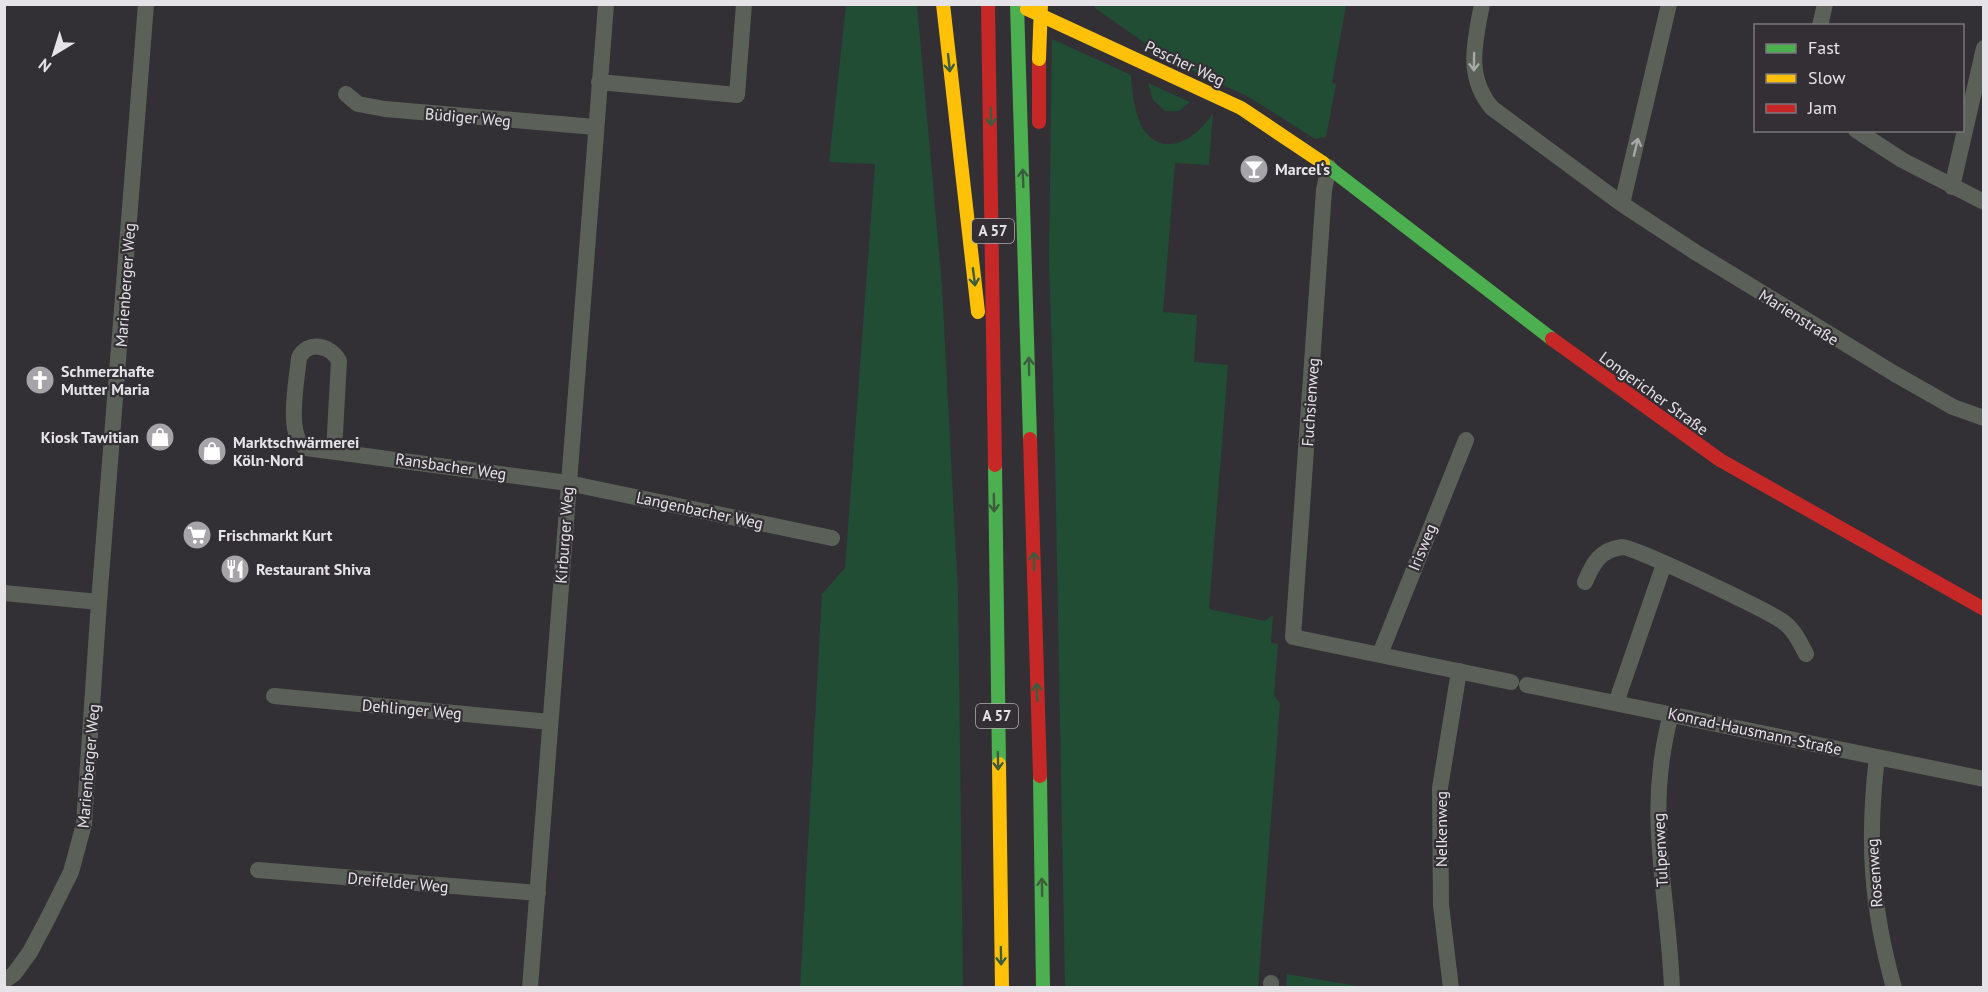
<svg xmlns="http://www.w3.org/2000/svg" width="1988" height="992" viewBox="0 0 1988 992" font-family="'PT Sans',sans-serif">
<rect width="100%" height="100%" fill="#323034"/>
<path fill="#214d35" d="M1096,4L1346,5L1332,83L1336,84L1326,137L1315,139L1249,97L1169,60L1095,8Z
M846,5H917L942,286L958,593L963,987H800L822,594L845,568L875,164L829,162Z
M1052,39L1131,75C1132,93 1135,120 1147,134C1169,158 1200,135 1213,113L1209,165L1175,163L1163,312L1197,315L1194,362L1228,365L1209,609L1265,621L1273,615L1271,643L1278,644L1274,696L1280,703L1258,987H1065L1055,456L1049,258Z
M1148,83L1190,102L1179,111H1165L1153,100Z
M1287,974L1357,986L1286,987Z"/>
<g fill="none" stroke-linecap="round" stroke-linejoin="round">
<path stroke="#5b6158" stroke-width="16" d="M1482,4C1475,42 1465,76 1492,108L1622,204L1695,252L1895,374L1953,407L1984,418
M1820,26L1825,4
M599,82L737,95L744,4
M346,94L358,104L385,109L595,127
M1856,130L1902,160L1984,202
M1329,167L1324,190L1293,637L1511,682
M1952,187L1984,48
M1622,204L1669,4
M334,451L339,361C331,345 307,340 299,358C297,380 285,437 306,448L568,483L832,538
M1585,582C1593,563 1600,550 1622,547C1633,546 1766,610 1782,621C1793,628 1800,642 1806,654
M4,593L99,602
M1380,654L1466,440
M1527,685L1984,779
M274,696L550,722
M1616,703L1664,564
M1671,714C1644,814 1668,889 1672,988
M1877,757C1867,841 1871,906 1894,988
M258,870L538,893
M4,981L14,974L30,952L48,918L71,872L84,824L99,602L146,4
M530,988L606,4
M1271,988V983
M1451,988L1441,905L1440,788L1459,671"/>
<path stroke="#4caf50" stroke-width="14" d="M1017,4L1030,439
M1323,163L1552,339
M995,465L999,764
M1040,776L1043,988"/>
<path stroke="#ffc107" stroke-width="14" d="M943,4L978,312
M1027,9L1241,108L1323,163
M999,764L1002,988"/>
<path stroke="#c62828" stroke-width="14" d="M988,4L995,465
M1039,59V122
M1552,339L1720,460L1984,609
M1030,439L1040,776"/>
<path stroke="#ffc107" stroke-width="14" d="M1039,59L1041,4"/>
</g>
<defs><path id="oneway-shaft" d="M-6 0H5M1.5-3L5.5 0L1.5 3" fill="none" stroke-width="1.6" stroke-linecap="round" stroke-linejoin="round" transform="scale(1.5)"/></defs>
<g stroke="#a7a8a7">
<use href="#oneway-shaft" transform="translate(1474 62) rotate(91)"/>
<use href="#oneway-shaft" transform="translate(1636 147) rotate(-76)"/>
</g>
<g stroke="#3c5c3e">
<use href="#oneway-shaft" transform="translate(949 63) rotate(84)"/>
<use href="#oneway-shaft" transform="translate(991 117) rotate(89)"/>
<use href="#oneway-shaft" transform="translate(1023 178) rotate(-92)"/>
<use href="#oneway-shaft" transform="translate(974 277) rotate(83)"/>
<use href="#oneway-shaft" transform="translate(1029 366) rotate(-91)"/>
<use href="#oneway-shaft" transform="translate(994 503) rotate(89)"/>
<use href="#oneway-shaft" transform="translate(1034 561) rotate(-91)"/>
<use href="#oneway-shaft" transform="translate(1037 692) rotate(-92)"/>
<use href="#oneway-shaft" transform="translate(998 761) rotate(89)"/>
<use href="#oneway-shaft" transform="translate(1042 887) rotate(-91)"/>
<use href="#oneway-shaft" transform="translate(1001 956) rotate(89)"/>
</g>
<defs>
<g id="bar-disc" transform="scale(1.5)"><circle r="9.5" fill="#a6a4a8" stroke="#332f35"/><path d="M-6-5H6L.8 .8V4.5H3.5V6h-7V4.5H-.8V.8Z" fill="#fff"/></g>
<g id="church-disc" transform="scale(1.5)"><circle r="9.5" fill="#a6a4a8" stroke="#332f35"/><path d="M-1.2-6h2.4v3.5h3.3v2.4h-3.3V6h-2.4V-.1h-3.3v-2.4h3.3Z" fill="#fff"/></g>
<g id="shop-disc" transform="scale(1.5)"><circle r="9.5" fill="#a6a4a8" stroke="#332f35"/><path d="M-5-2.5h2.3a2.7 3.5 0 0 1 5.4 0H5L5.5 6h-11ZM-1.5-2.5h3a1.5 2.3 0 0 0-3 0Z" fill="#fff"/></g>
<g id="supermarket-disc" transform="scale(1.5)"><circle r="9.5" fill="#a6a4a8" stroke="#332f35"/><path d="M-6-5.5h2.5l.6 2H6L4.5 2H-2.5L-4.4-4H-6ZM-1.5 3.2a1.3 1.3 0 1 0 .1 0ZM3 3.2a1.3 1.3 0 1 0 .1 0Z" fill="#fff"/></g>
<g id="restaurant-disc" transform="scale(1.5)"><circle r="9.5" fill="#a6a4a8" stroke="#332f35"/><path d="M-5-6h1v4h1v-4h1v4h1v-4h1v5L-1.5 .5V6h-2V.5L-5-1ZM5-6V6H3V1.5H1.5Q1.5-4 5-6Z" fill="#fff"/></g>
</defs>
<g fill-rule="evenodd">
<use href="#bar-disc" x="1254" y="169"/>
<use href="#church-disc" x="40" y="380"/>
<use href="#shop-disc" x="160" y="437"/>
<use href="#shop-disc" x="212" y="451"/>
<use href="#supermarket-disc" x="197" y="535"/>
<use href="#restaurant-disc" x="235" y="569"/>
</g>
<g text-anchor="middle" stroke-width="4.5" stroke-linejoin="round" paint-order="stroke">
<g fill="#332f35" stroke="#b0adb2" stroke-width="1.5">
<rect x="972" y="219" width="42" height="24" rx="4.5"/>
<rect x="976" y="704" width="42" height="24" rx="4.5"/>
</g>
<g font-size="15" font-weight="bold" fill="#e5e3e7">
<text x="993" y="236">A 57</text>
<text x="997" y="721">A 57</text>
</g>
<g font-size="16" fill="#e5e3e7" stroke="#332f35">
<text transform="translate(1185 63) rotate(25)" y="6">Pescher Weg</text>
<text transform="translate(468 117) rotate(5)" y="6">Büdiger Weg</text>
<text transform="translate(125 285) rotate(-86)" y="6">Marienberger Weg</text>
<text transform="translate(1799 317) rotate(32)" y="6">Marienstraße</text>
<text transform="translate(1654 393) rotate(36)" y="6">Longericher Straße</text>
<text transform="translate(1310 402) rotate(-86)" y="6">Fuchsienweg</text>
<text transform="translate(451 466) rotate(8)" y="6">Ransbacher Weg</text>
<text transform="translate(700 510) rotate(12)" y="6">Langenbacher Weg</text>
<text transform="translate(564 535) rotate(-86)" y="6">Kirburger Weg</text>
<text transform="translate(1422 547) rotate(-68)" y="6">Irisweg</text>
<text transform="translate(412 709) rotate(5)" y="6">Dehlinger Weg</text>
<text transform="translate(1755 731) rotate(12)" y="6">Konrad-Hausmann-Straße</text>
<text transform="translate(88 766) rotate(-85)" y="6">Marienberger Weg</text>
<text transform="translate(1441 829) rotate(-90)" y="6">Nelkenweg</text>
<text transform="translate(1660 850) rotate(-93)" y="6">Tulpenweg</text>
<text transform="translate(1874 873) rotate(-94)" y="6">Rosenweg</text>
<text transform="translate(398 882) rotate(5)" y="6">Dreifelder Weg</text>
</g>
<g font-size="16" font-weight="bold" fill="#e5e3e7" stroke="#332f35" text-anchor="start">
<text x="1275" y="175">Marcel‘s</text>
<text x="61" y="377">Schmerzhafte<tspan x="61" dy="18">Mutter Maria</tspan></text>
<text x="139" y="443" text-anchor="end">Kiosk Tawitian</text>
<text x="233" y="448">Marktschwärmerei<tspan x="233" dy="18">Köln-Nord</tspan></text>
<text x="218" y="541">Frischmarkt Kurt</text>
<text x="256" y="575">Restaurant Shiva</text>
</g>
</g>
<rect width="1988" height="992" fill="none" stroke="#e5e3e7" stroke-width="12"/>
<rect x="1754" y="24" width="210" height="108" fill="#332f35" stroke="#7a777c" stroke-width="1.5"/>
<rect x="1766" y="44" width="30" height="9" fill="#4caf50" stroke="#7a777c" stroke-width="1.5"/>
<text x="1808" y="54" font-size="18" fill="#e5e3e7">Fast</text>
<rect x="1766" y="74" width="30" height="9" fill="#ffc107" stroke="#7a777c" stroke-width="1.5"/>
<text x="1808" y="84" font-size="18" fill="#e5e3e7">Slow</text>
<rect x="1766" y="104" width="30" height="9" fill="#c62828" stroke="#7a777c" stroke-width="1.5"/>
<text x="1808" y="114" font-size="18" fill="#e5e3e7">Jam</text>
<g transform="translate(54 54) rotate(218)" stroke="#332f35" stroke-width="4.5" paint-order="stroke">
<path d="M0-4.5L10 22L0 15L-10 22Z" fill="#e5e3e7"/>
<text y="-9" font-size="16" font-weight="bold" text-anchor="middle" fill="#e5e3e7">N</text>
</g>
</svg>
